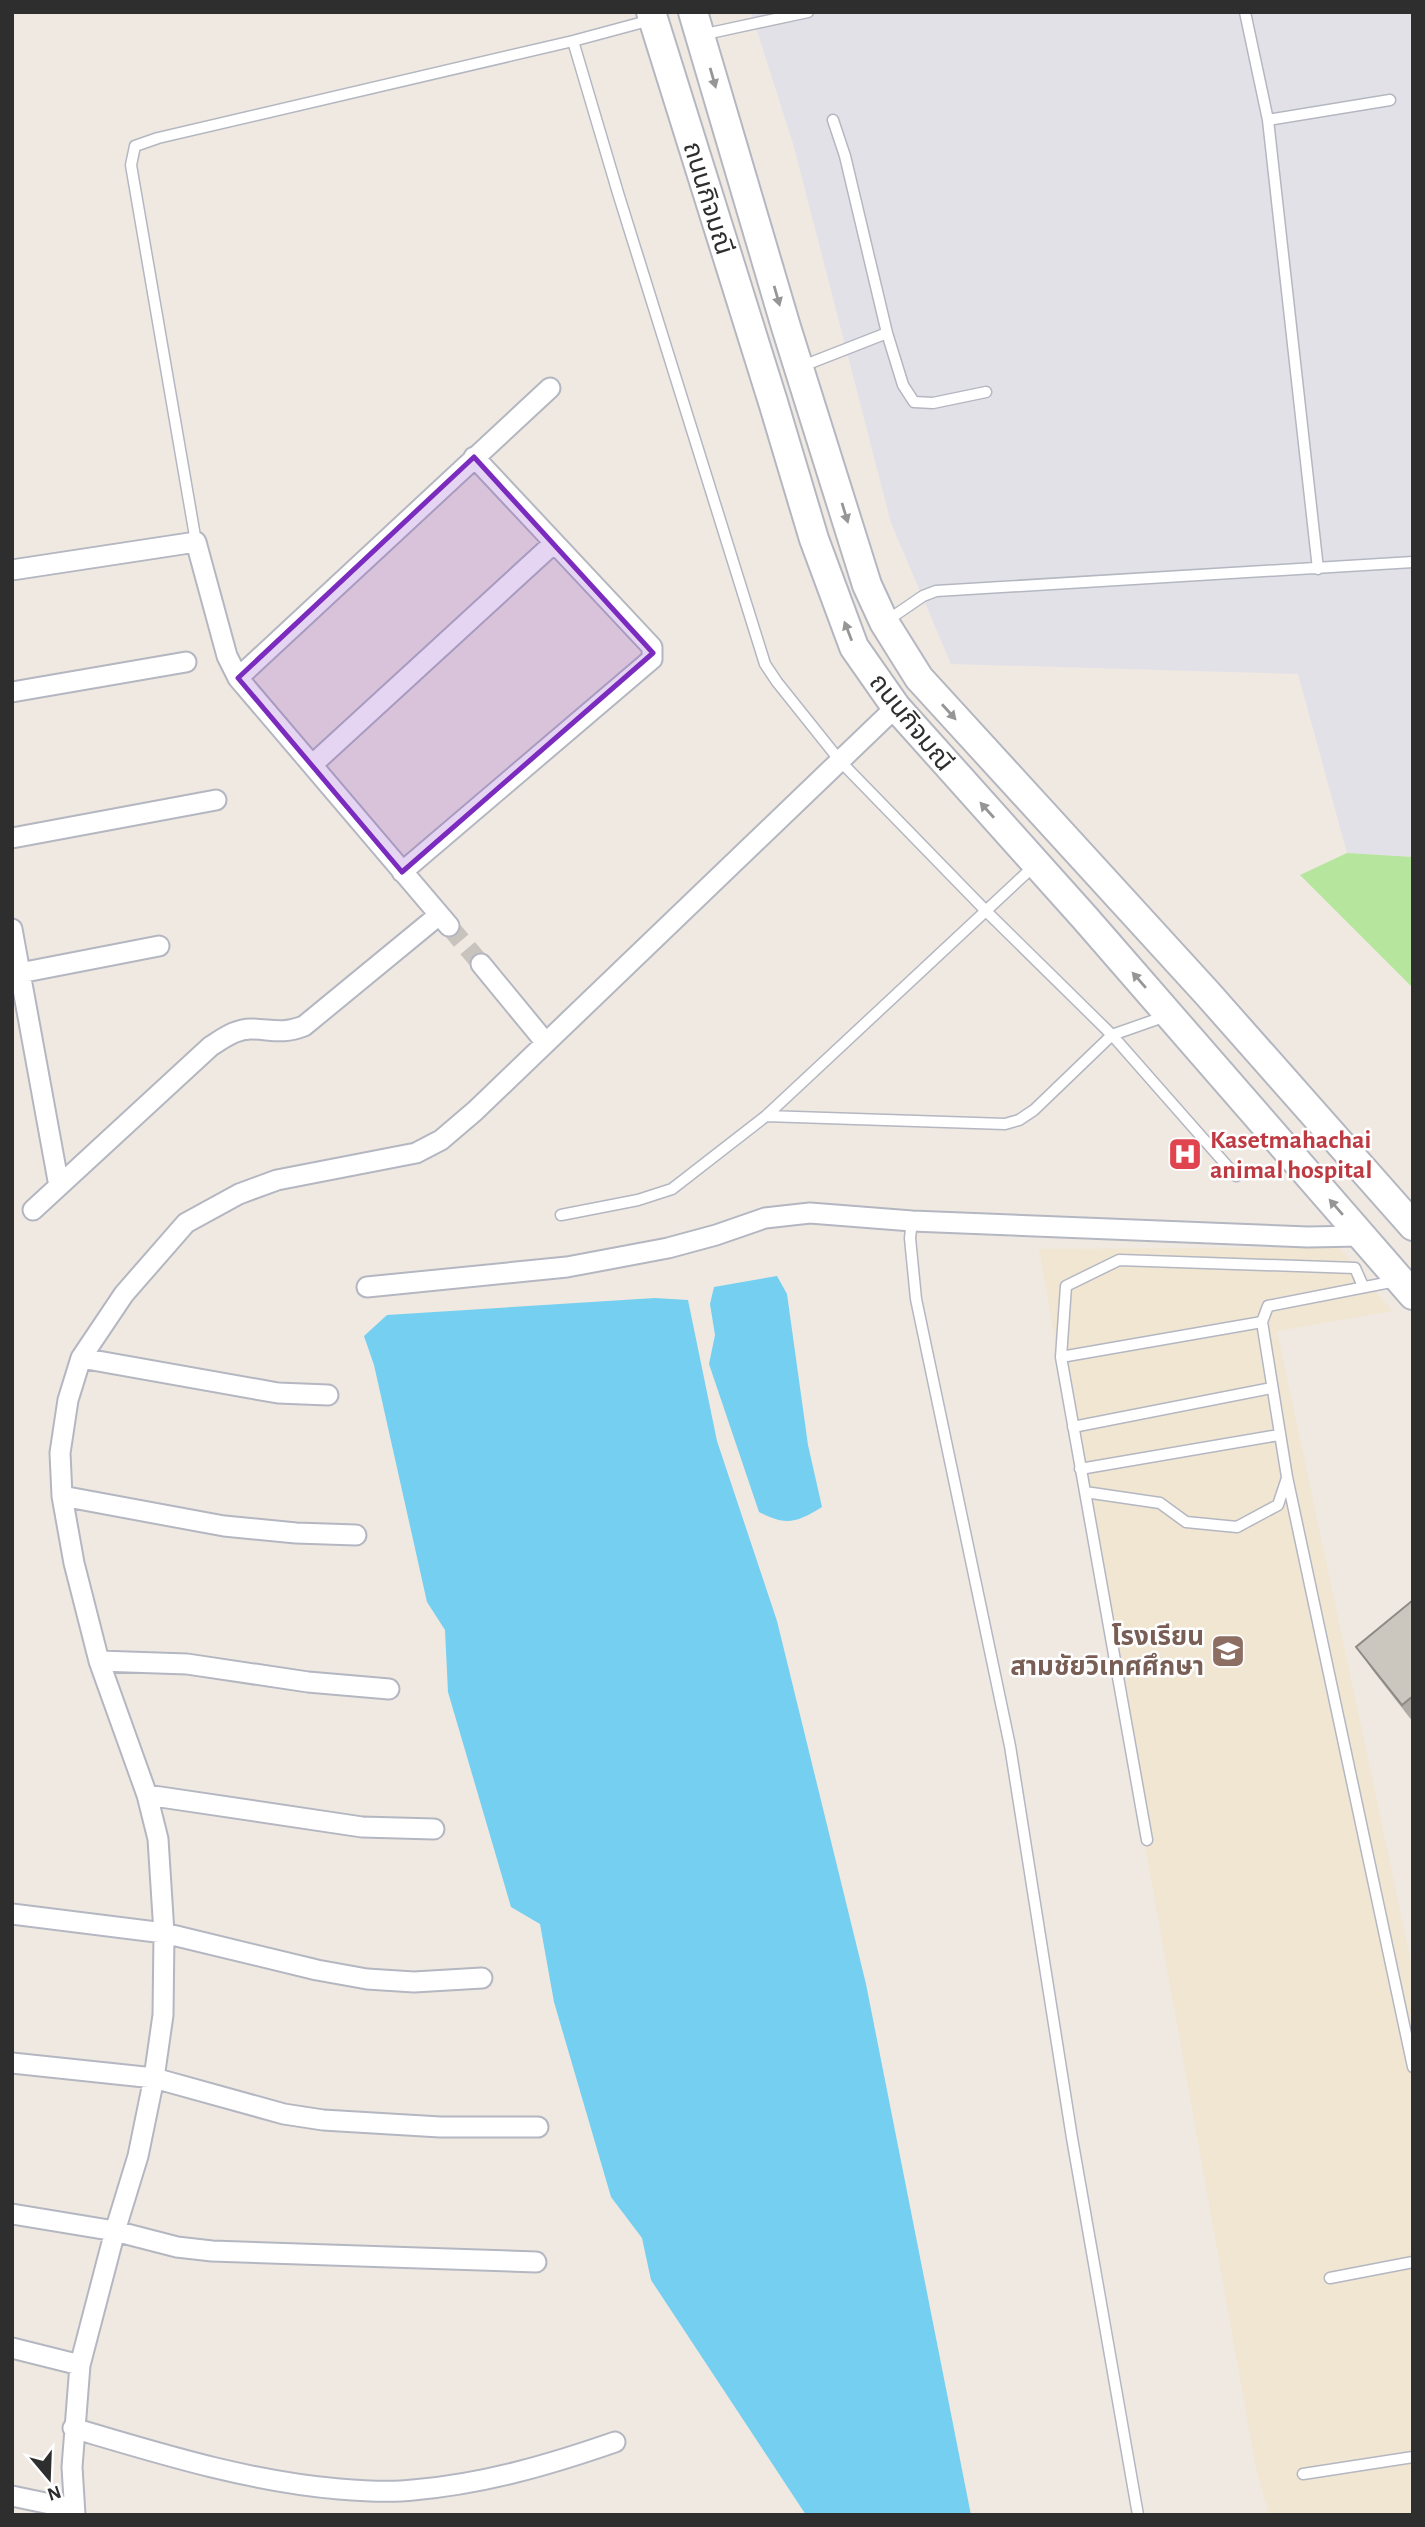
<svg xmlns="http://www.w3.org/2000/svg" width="1425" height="2527" viewBox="0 0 1425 2527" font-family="'Alegreya Sans','Noto Sans Thai',sans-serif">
<rect width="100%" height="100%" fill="#efe9e1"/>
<path fill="#e3e1e8" d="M751,12H1413V857L1347,853L1298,674L951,664L891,523L794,147Z"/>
<path fill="#f0e6d1" d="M1339,1247L1392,1311L1277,1331L1413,1971V2515H1269L1256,2468L1039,1249Z"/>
<path fill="#b6e59e" d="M1347,853L1413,857V988L1300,875Z"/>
<path fill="#75cff0" d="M777,1276L787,1294L808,1445L822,1507C796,1523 786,1526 759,1512L709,1364L715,1335L710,1304L714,1287Z
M655,1298L688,1300L717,1441L777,1621L866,1984L971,2515H806L651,2280L642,2238L611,2197L554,2002L540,1924L511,1907L448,1692L445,1630L427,1602L374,1365L364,1336L387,1315Z"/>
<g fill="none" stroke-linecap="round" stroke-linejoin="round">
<path stroke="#c8c4bd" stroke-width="19" stroke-dasharray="19 10" stroke-linecap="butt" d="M449,926L481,964"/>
<g stroke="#b4b7c1" stroke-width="13">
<path id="service" d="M1245,12L1268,120L1318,569
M701,35L808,12
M573,41L618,193L765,664L777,682L841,762L987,912L1112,1035L1236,1176
M1268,120L1390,100
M887,333L903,385L914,402L933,403L986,392
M800,367L887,333L845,156L833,120
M196,542L131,165L135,146L158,138L573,41L651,20
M885,622L923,596L936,591L1413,562
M766,1116L1005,1124L1019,1120L1034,1110L1112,1035L1166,1016
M561,1215L638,1200L672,1189L766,1116L1035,865
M912,1221L910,1238L916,1299L1010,1746L1072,2138L1138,2515
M1396,1281L1268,1306L1262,1322L1287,1477L1413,2067
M1061,1357L1262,1322
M1073,1427L1272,1388
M1080,1469L1279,1435
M1085,1492L1160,1503L1186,1522L1237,1527L1278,1505L1287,1478
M1147,1840L1061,1357L1066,1286L1119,1260L1355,1268L1363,1286
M1330,2278L1413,2262
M1303,2474L1413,2457"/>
</g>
<g stroke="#b4b7c1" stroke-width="23">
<path id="minor" d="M12,570L196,542L227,656L238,678L449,926
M238,678L550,388
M12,692L186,662
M312,765L554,543
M12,838L216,800
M402,872L652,659V647L474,457
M12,929L59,1186
M481,964L546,1043
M20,973L159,946
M33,1210L211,1046C224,1038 237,1028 253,1029C274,1030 283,1034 304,1026L439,915
M367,1287L567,1267L668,1248L716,1235L765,1218L810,1213L912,1221L1308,1237L1361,1236
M81,1358L278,1393L328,1395
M62,1496L224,1526L296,1533L356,1535
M99,1661L187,1664L308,1682L389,1689
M147,1795L362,1827L434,1829
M12,1914L164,1933L317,1970L367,1979L414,1982L482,1978
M12,2063L154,2078L284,2114L323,2120L440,2127H538
M12,2214L115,2231L177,2247L212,2251L536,2262
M12,2348L80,2365
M73,2428C161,2454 247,2481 339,2489C363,2491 389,2493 413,2490C483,2484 549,2465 615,2442
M12,2496L74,2509
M75,2515L72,2467L80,2365L115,2231L138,2156L154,2078L163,2015L164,1933L158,1839L147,1795L99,1661L74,1563L62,1496L60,1453L68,1400L81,1358L124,1294L186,1223L239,1194L277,1180L416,1153L441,1140L475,1111L896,707"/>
</g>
<g stroke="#b4b7c1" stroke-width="32">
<path id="secondary" d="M651,12L773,402L814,539L854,647L896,707L1085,918L1413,1295
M693,12L786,327L867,585L884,622L919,678L1207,993L1413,1226"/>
</g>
<use href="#service" stroke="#fff" stroke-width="10"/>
<use href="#minor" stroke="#fff" stroke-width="19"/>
<use href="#secondary" stroke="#fff" stroke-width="28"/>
</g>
<path fill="#afaba4" d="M1413,1600V1722L1374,1672L1356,1647Z"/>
<path fill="#cbc7bf" stroke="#8e8b86" stroke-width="2" d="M1413,1600V1696L1402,1705L1356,1647Z"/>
<defs><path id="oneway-solid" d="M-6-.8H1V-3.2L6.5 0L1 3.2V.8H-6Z" transform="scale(1.75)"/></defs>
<g fill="#969696">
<use href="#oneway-solid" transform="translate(713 78) rotate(74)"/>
<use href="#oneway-solid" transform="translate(777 296) rotate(74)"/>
<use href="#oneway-solid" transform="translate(845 513) rotate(73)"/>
<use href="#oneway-solid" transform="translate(848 631) rotate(-111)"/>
<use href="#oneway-solid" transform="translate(949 712) rotate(48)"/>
<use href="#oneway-solid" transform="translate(987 810) rotate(-132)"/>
<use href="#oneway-solid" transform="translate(1139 980) rotate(-131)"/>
<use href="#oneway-solid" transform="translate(1336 1207) rotate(-131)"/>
</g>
<path fill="#7b2cbf" fill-opacity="0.2" stroke="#7b2cbf" stroke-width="5" stroke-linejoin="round" d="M474,457L653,653L402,872L238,678Z"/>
<defs>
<g id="hospital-square" transform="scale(1.75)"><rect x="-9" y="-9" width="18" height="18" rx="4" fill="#e0444e" stroke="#fff"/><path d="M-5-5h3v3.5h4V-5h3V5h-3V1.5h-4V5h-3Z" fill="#fff"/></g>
<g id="school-square" transform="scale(1.75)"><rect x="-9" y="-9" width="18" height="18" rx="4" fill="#8d6e63" stroke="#fff"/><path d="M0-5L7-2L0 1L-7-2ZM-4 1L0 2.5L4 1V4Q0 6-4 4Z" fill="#fff"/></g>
</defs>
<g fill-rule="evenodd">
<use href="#hospital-square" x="1185" y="1154"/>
<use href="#school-square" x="1228" y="1651"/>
</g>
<g text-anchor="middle" stroke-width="5" stroke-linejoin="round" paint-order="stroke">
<g font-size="26" fill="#2e2e2e" stroke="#fff">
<text transform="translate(709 198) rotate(73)" y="9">ถนนกิจมณี</text>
<text transform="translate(912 722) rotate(51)" y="9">ถนนกิจมณี</text>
</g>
<g font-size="26" font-weight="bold" fill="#be3a42" stroke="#fff" text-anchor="start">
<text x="1210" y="1148">Kasetmahachai<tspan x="1210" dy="30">animal hospital</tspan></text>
</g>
<g font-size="26" font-weight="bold" fill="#785e54" stroke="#fff" text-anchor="end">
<text x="1204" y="1645">โรงเรียน<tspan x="1204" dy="30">สามชัยวิเทศศึกษา</tspan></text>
</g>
</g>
<rect width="1425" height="2527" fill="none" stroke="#2e2e2e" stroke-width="28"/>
<g transform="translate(49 2478) rotate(161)" stroke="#ffffff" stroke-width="5" paint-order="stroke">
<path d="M0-5L12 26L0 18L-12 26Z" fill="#2e2e2e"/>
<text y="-10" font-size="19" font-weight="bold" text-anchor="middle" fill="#2e2e2e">N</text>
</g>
</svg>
